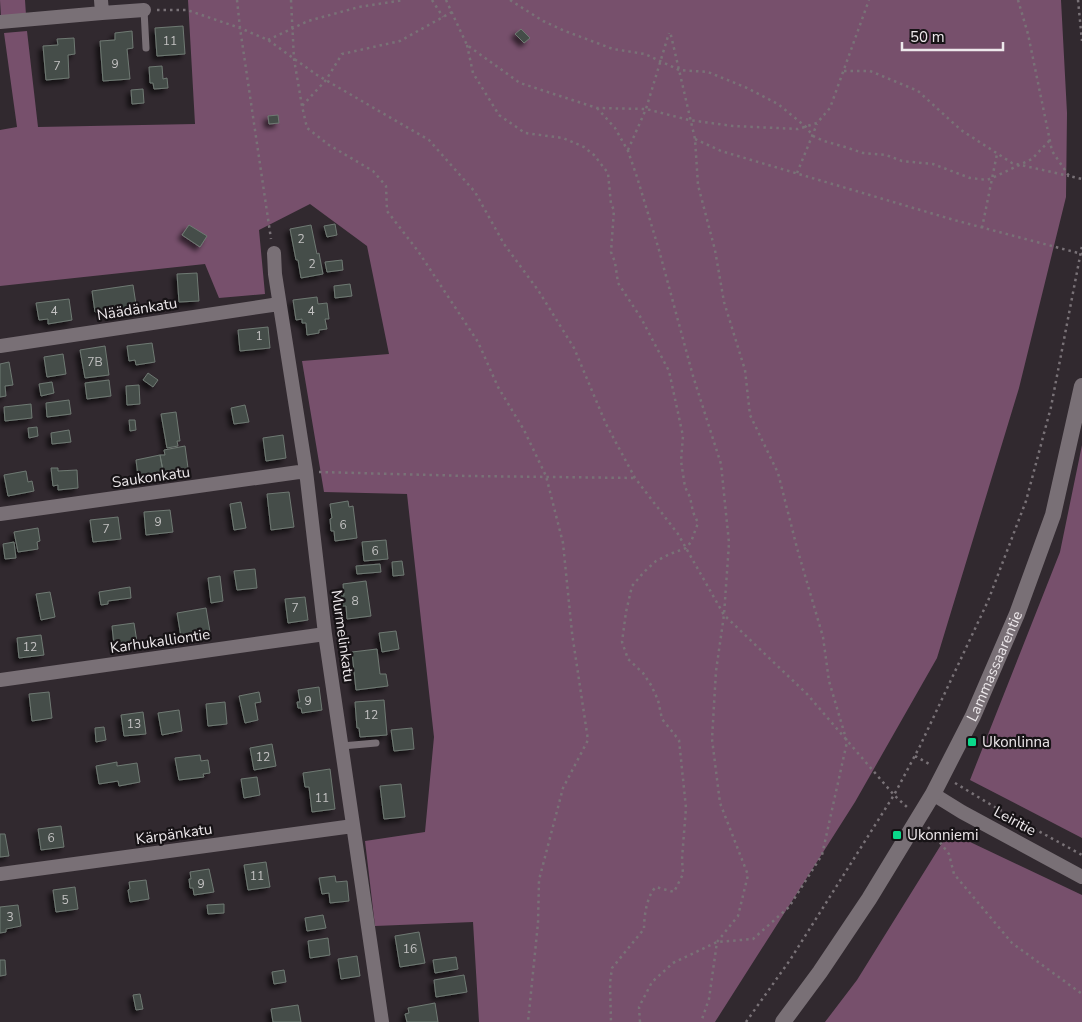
<svg xmlns="http://www.w3.org/2000/svg" width="1082" height="1022" viewBox="0 0 1082 1022" font-family="'Nunito Sans',sans-serif">
<defs>
<filter id="shadow"><feDropShadow dx="-4" dy="4" stdDeviation="2.5" flood-color="#0009"/></filter>
</defs>
<rect width="100%" height="100%" fill="#31292f"/>
<path fill="#77506c" d="M0,0H25L26,15L1,17Z
M188,0H1061L1067,113L1066,197L1019,388L937,658L855,802L715,1022H479L473,922L375,926L365,841L425,832L434,737L407,494L324,492L302,361L389,354L367,246L310,204L259,230L265,294L219,298L205,264L0,286V130L17,127L4,33L27,31L38,127L195,124Z
M1082,445V838L970,780L1060,552Z
M949,832L1082,895V1022H825L857,980Z"/>
<path fill="#444e48" stroke="#6f7973" filter="url(#shadow)" d="M183,26L185,54L157,56L155,28Z
M521,29L530,38L524,43L515,34Z
M132,31L133,48L127,49L130,79L103,81L100,41L115,40V33Z
M74,38L75,54L68,55L69,78L46,80L43,46L58,45L57,39Z
M162,66L163,79L167,78L168,88L154,89L153,83H150L149,67Z
M143,89L144,103L132,104L131,90Z
M278,115L279,123L269,124L268,116Z
M335,224L337,235L327,237L324,226Z
M189,225L207,236L200,247L182,235Z
M311,225L317,254L319,253L323,274L301,278L298,260H296L290,229Z
M342,260L343,270L327,272L325,262Z
M197,273L199,301L179,302L177,274Z
M350,284L352,296L335,298L334,286Z
M133,285L137,311L109,315L108,310L95,312L92,291Z
M317,297L318,304L327,303L329,319H325L327,329L319,330V333L307,335L306,323H302V319L296,320L293,300Z
M69,299L72,320L48,324V319L39,320L36,303Z
M268,327L270,348L240,351L238,330Z
M152,343L155,362L136,365L135,360L129,361L127,346Z
M105,346L109,375L85,378L80,350Z
M63,354L66,374L47,377L44,357Z
M9,362L13,385L5,386L6,396L0,397V364Z
M148,373L158,380L153,387L143,380Z
M109,380L111,396L87,399L85,383Z
M52,382L54,393L41,396L39,384Z
M139,385L140,404L127,405L126,386Z
M69,400L71,414L47,417L46,403Z
M31,404L32,418L5,421L4,407Z
M245,405L249,422L234,424L231,408Z
M176,412L180,441H177L178,446L167,448L161,414Z
M129,420H135L136,430L130,431Z
M37,427L38,436L29,438L28,428Z
M69,430L71,442L52,444L51,433Z
M283,435L286,458L266,461L263,438Z
M185,446L188,468L163,472L160,455H165L164,450Z
M160,455L164,475L144,478V475L138,476L136,460Z
M51,468H58V471L77,470L78,488L58,490V485L53,486Z
M26,471L28,482L32,481L34,491L8,496L4,475Z
M289,492L294,527L271,530L267,494Z
M348,501L349,507L353,506L357,538L335,541L334,531H331L330,519L332,518L330,504Z
M241,502L246,528L234,530L230,504Z
M170,510L173,532L146,535L144,512Z
M118,517L121,539L93,542L90,520Z
M38,528L40,541L37,542L38,549L18,552L14,532Z
M386,540L388,559L364,561L362,542Z
M14,542L16,558L5,559L3,544Z
M402,561L404,575L393,576L392,562Z
M380,564L381,572L357,574L356,566Z
M255,569L257,588L237,590L234,571Z
M220,576L223,601L211,603L208,578Z
M366,581L371,616L347,619L346,606H342L341,596H344L343,584Z
M130,587L131,598L108,601V604L101,605L99,592Z
M50,592L55,617L41,620L36,594Z
M305,597L308,620L288,623L285,599Z
M206,608L210,632L181,637L177,613Z
M134,623L137,642L114,645L112,626Z
M396,631L399,649L382,652L379,633Z
M41,635L44,655L19,658L17,638Z
M377,649L380,674H386L388,686L356,690L352,652Z
M319,687L322,710L302,713L301,708H298L297,702H300L298,690Z
M49,692L52,718L32,721L29,694Z
M259,692L261,702L255,703L258,720L245,723L239,696Z
M384,700L387,735L360,737L359,728H357L355,702Z
M225,702L227,724L208,726L206,704Z
M179,710L182,731L162,735L158,713Z
M143,712L146,734L124,736L121,715Z
M104,727L106,740L96,742L95,728Z
M412,728L414,749L394,751L391,730Z
M272,744L276,766L254,770L250,748Z
M200,755L201,761L208,760L210,773L203,774L204,777L179,780L175,758Z
M117,762V766L137,763L140,782L119,786L118,781L99,784L96,766Z
M330,769L335,809L312,812L309,787H305L303,773Z
M257,777L260,795L244,798L241,779Z
M401,784L405,817L384,819L380,786Z
M61,826L64,847L41,850L38,829Z
M0,834H5L9,856L0,857Z
M266,862L270,887L248,890L244,865Z
M209,869L214,892L194,895L193,888H190L189,879H191L190,872Z
M335,876L336,882L347,881L349,901L330,903L329,893L322,894L319,878Z
M146,880L149,899L130,902L128,890L130,889L129,882Z
M75,887L78,909L56,912L53,890Z
M224,904V913L208,914L207,905Z
M18,905L21,926L6,929V932L0,933V907Z
M323,915L326,928L307,931L305,918Z
M419,932L425,963L400,967L395,936Z
M328,938L330,955L310,958L308,941Z
M357,956L360,976L341,979L338,959Z
M456,957L458,969L435,973L433,960Z
M0,960H5L6,975L0,976Z
M284,970L286,982L274,984L272,972Z
M464,975L467,992L436,997L434,980Z
M140,994L143,1009L136,1010L133,995Z
M435,1003L438,1022H407L405,1014L409,1013L408,1008Z
M298,1005L301,1022H273L271,1009Z"/>
<g fill="none" stroke-linecap="round" stroke-linejoin="round">
<path stroke="#797277" stroke-width="2.5" stroke-dasharray="2.5 4" stroke-linecap="butt" d="M237,0L240,28L271,239
M291,0L294,59L302,106
M432,0L443,17
M446,0L467,45L520,83L597,108L646,109L689,120L733,126L798,129L817,123L830,108L869,0
M510,0L543,21L565,31L613,49L645,54L679,70L708,72L747,88L778,104L806,127L813,136L824,141L845,147L863,153L886,155L902,161L933,164L970,178L987,180L992,178L1032,159L1050,140
M1018,0L1028,34L1052,151L1069,176L1082,179
M1078,0L1082,41
M157,10H187L240,28L268,40L317,75L429,140L475,192L504,244L538,290L574,348L606,424L635,478L678,534L724,615L807,694L894,795L908,808
M452,12L400,41L342,54L326,80L302,106L307,128L329,145L373,171L386,186L387,211L418,251L478,342L498,387L524,430L546,476L563,543L572,633L588,740L563,788L539,880L538,923L528,1022
M268,40L308,21L359,7L404,0
M467,45L473,73L499,115L525,133L563,138L584,147L594,155L608,173L611,204L614,210L611,252L615,262L618,283L641,318L669,371L683,436L681,461L685,487L690,497L693,512L698,523L691,542L686,548L670,554L656,561L644,572L632,586L626,612L622,642L628,659L643,673L651,685L658,700L662,719L679,740L686,808L682,859L683,874L674,892L656,887C647,895 644,916 644,929L612,968L610,983L611,1022
M844,71H870L918,91L961,130L1012,163L1069,176
M597,108L615,128L628,151L637,177L659,250L693,376L721,464L729,543L724,615L716,671L712,739L720,803L748,875L738,916L717,942L709,999L701,1022
M695,139L721,151L954,220L1082,254
M628,150L646,109L669,33
M797,173L817,124
M982,228L997,154
M319,472L469,476L635,478
M915,756L931,765
M955,783L993,806L1082,855
M928,827L949,854L954,874L1012,943L1082,994
M640,1022L639,1007L652,982L673,963L717,942L753,939L789,907L822,855L847,742L829,681L823,637L797,548L778,473L750,415L745,370L724,302L715,250L698,185L695,139L670,31
M746,1022L790,960L894,795L920,746L988,601L1026,501L1051,407L1082,246"/>
<path stroke="#797076" stroke-width="7" d="M144,10L146,48
M342,746L376,743"/>
<path stroke="#797076" stroke-width="14" d="M102,13L144,10
M0,22L102,13L101,0
M274,253L275,274L306,471L325,634L382,1022
M0,346L279,304
M0,514L306,471
M0,680L325,634
M933,794L962,812L1082,877
M0,874L353,826"/>
<path stroke="#797076" stroke-width="16" id="s1" d="M783,1022L820,972L869,899L933,794L973,716L1017,614L1053,515L1082,386"/>
</g>
<g fill="#0ad98b" stroke="#171316" stroke-width="2">
<rect x="967" y="737" width="10" height="10" rx="2.5"/>
<rect x="892" y="830" width="10" height="10" rx="2.5"/>
</g>
<g text-anchor="middle" stroke-width="4.5" stroke-linejoin="round" paint-order="stroke">
<g font-size="12" fill="#c3c2c2">
<text x="170" y="45">11</text>
<text x="115" y="68">9</text>
<text x="57" y="70">7</text>
<text x="301" y="243">2</text>
<text x="312" y="268">2</text>
<text x="54" y="315">4</text>
<text x="311" y="315">4</text>
<text x="259" y="340">1</text>
<text x="95" y="366">7B</text>
<text x="158" y="526">9</text>
<text x="343" y="529">6</text>
<text x="106" y="533">7</text>
<text x="375" y="555">6</text>
<text x="355" y="605">8</text>
<text x="295" y="612">7</text>
<text x="30" y="651">12</text>
<text x="308" y="705">9</text>
<text x="371" y="719">12</text>
<text x="134" y="728">13</text>
<text x="263" y="761">12</text>
<text x="322" y="802">11</text>
<text x="51" y="842">6</text>
<text x="257" y="880">11</text>
<text x="201" y="888">9</text>
<text x="65" y="904">5</text>
<text x="10" y="921">3</text>
<text x="410" y="953">16</text>
</g>
<g font-size="15" fill="#ede8eb" stroke="#171316">
<text transform="translate(137 309) rotate(-9)" y="5">Näädänkatu</text>
<text transform="translate(151 477) rotate(-8)" y="5">Saukonkatu</text>
<text transform="translate(343 636) rotate(82)" y="5">Murmelinkatu</text>
<text transform="translate(160 641) rotate(-8)" y="5">Karhukalliontie</text>
<text dy="5" stroke="none"><textPath href="#s1" startOffset="415">Lammassaarentie</textPath></text>
<text transform="translate(1015 821) rotate(28)" y="5">Leiritie</text>
<text transform="translate(174 834) rotate(-8)" y="5">Kärpänkatu</text>
</g>
<g font-size="15" fill="#ede8eb" stroke="#171316" text-anchor="start">
<text x="982" y="747">Ukonlinna</text>
<text x="907" y="840">Ukonniemi</text>
</g>
</g>
<path d="M902 42v8h101v-8" fill="none" stroke="#ede8eb" stroke-width="2.5"/>
<text x="910" y="42" font-size="15" fill="#ede8eb" stroke="#171316" stroke-width="4" paint-order="stroke">50 m</text>
</svg>
